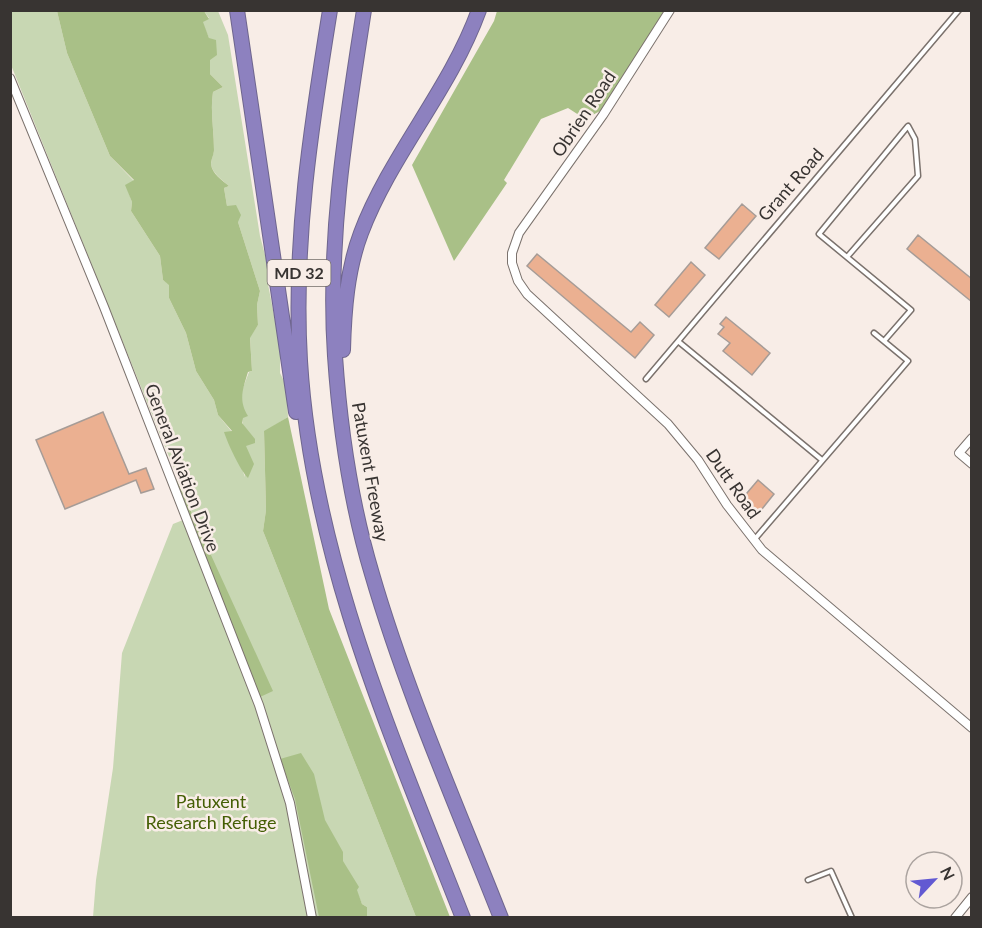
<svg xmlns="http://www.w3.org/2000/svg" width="982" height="928" viewBox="0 0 982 928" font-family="Lato,sans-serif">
<rect width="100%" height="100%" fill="#f8ede7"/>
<path fill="#c8d7b3" d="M11,11H57L67,53L110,156L134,181L126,185L132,202L131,211L160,256L163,280L169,284V298L186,333L196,371L214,400L218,415L232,432H225C230,449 240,460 245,477L241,393L249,372L252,371L250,337L258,325L257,305L260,291L238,222L227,206L224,188L229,186C222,180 212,173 211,164C211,159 214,154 214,149C214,130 210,111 213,92L223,87L210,74L209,38L202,22L209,18L204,11H218L228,35L260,236L269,270L267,279L280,346V373L286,385L288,417L264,432L266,510L263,531L416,917H367V907L362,904L346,866L366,917H93L96,880L113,768L122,653L173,524L193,516L11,65Z"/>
<path fill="#a9c087" d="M57,11H204L209,19L203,22L209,38L216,40L217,55L210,60V74L223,87L213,92C210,111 214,130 214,150C214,154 211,160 211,164C212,174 222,180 229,186L224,188L227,206L236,205L241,215L238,222L260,291L257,305L258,325L250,338L252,371L248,372C243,389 238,400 248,416L243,418L242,423L255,439V443L246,446L254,464L248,478C240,470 228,444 224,432L232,431L218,415L214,400L196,371L186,333L169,298V285L163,280L160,256L131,211L132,202L125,185L134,180L110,156L67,53Z
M497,11H665L602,110L585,119L568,108L541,119L504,180L507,183L454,261L412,165L494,21Z
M288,417L329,609L450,917H416L263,531L266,510L264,431Z
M174,474L273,691L260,697L256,693Z
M301,753L314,774L325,820L343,852V861L359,887L357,890L362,904L367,907V917H319L295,799L280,759Z"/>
<path fill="#ebb091" stroke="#a69c97" stroke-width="1.5" d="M742,204L756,216L719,259L705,248Z
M918,235L972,279V302L907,249Z
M537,254L631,332L640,322L654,335L635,358L527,266Z
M691,262L705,275L669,317L655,305Z
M726,317L770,353L752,375L723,351L730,343L718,334L724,327L720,324Z
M103,412L129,474L146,468L154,489L141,493L136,480L65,509L36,440Z
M758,480L774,494L758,514L741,500Z"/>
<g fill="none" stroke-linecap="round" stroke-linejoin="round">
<g stroke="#7b726d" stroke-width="7">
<path id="service" d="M847,257L918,176L915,139L908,126L819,234L911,310L884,341
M679,342L822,460
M646,379L959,10
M754,540L908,361L874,333
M808,880L831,871L852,918"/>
</g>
<g stroke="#7b726d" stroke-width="10">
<path id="minor" d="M670,10L603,115L519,233L512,253V263L518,281L527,294L668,424L698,460L727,505L762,550L972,728
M10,78L104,307L259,705L290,803L312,918
M972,438L959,453L972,464
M955,918L972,897"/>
</g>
<g stroke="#6f668e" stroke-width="16">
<path id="motorway" d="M237,10L296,412
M330,10C311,127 293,242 300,361C312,557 392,737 463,918
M364,10C346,125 327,240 335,356C340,429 351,504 372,574C406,691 456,804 501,918
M343,350C344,311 347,270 361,233C391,154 450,90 479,10"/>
</g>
<use href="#service" stroke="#fff" stroke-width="4"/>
<use href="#minor" stroke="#fff" stroke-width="8"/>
<use href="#motorway" stroke="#8d81bf" stroke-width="14"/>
</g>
<g text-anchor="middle" stroke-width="5" stroke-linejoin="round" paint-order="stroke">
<rect fill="#f8ede7" stroke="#726c68" stroke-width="1.5" x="267.5" y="260" width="63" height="26" rx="4.5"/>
<g font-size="16" font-weight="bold" fill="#383432">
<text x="299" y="279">MD 32</text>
</g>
<g font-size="18" fill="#383432" stroke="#f8ede7">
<text transform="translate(584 114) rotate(-56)" y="6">Obrien Road</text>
<text transform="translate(791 185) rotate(-49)" y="6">Grant Road</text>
<text transform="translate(182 468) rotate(69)" y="6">General Aviation Drive</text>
<text transform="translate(370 472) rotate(80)" y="6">Patuxent Freeway</text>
<text transform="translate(733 484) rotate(55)" y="6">Dutt Road</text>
</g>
<g font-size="18" fill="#445e04" stroke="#f8ede7">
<text x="211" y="808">Patuxent<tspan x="211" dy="21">Research Refuge</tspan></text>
</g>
</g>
<rect width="982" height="928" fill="none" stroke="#383432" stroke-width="24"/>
<g transform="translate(934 880) rotate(64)"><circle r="28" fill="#f8ede7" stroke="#aba39f" stroke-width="1.5"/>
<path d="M0-4.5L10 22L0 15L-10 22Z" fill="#6259d2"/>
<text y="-9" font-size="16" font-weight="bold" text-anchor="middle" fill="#383432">N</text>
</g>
</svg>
